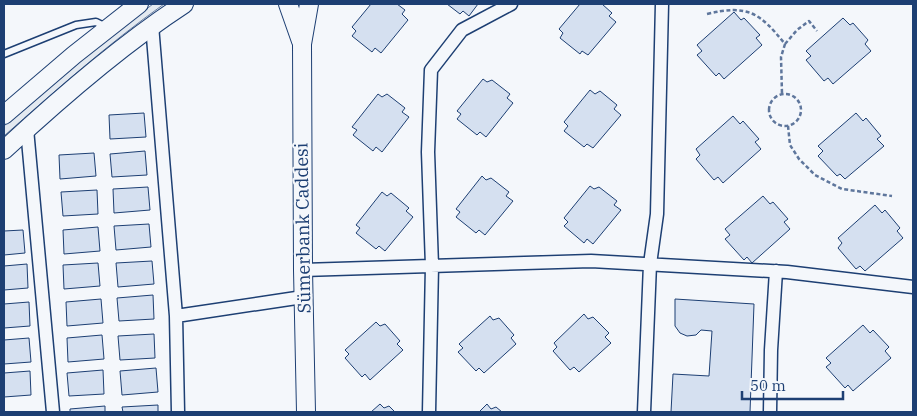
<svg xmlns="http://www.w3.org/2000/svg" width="917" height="416" viewBox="0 0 917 416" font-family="'IBM Plex Serif',serif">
<rect width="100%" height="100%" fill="#f4f7fb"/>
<path fill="#e3e9f0" stroke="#687fa3" d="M153,4H164C108,44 56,90 4,136V126L79,60Z"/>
<path fill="#d5e0f0" stroke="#1d3f73" d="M371,4H397L405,10L402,14L408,20L381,53L375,48L372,52L352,36L356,31L352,27Z
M447,4H478L469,16L463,11L460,14Z
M580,4H602L612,13L609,16L616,22L588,55L582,51L580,54L560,38L563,33L559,29Z
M734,12L741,20L744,18L760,35L756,38L762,45L724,79L719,73L716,76L697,55L702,51L697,45Z
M843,18L850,25L853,23L868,40L865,44L871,51L833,84L828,78L824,81L806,60L811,56L806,51Z
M483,79L487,82L492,80L510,94L507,98L513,103L486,137L480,132L477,135L457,119L461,114L457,111Z
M590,90L595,94L600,91L617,105L614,109L621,115L593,148L587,144L584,147L564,131L568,126L564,122Z
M378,94L382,97L387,94L405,108L402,112L409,117L382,152L376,147L373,151L353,135L357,130L352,127Z
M144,113L146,137L110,139L109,115Z
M856,113L863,121L866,118L881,136L877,139L884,146L845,179L840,174L837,176L818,156L823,151L818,146Z
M733,116L740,124L743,121L759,139L755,142L761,149L723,183L718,177L714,180L696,159L700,155L696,149Z
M145,151L147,175L112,177L110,154Z
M94,153L96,176L60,179L59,155Z
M482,176L486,180L491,178L509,192L506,196L513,201L485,235L479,230L476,233L456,217L460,212L456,209Z
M590,186L594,189L599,187L617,201L614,205L621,210L593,244L587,239L584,243L564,226L568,222L564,218Z
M148,187L150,210L114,213L113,189Z
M97,190L98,214L63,216L61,192Z
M382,192L387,196L391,193L409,208L406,211L413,217L385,251L379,246L376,249L356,233L360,228L356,225Z
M763,196L770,204L773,202L788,219L784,222L790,229L752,263L747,257L744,260L725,239L730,235L725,229Z
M875,205L882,213L885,210L900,228L897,231L903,238L865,271L860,266L856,269L838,248L842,243L838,238Z
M149,224L151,247L116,250L114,226Z
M98,227L100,251L64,254L63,230Z
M23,230L25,253L4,255V231Z
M152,261L154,284L118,287L116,263Z
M98,263L100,286L64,289L63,265Z
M27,264L28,288L4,290V266Z
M153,295L154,319L119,321L117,298Z
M101,299L103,323L67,326L66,302Z
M675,299L754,304L750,412H671L673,374L709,376L712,331L701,330L696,335L687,336L680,333L675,326Z
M29,302L30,326L4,328V304Z
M584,314L588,319L593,317L609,333L605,337L611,343L579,372L574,367L570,370L553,351L557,347L554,343Z
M490,316L493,320L499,318L514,335L511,338L516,344L484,373L479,368L476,371L458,352L463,348L459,344Z
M376,322L380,326L385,324L400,341L397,344L403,350L370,380L365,374L362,377L345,358L349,354L345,350Z
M863,325L870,333L873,330L889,347L885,351L891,358L853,391L848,385L845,388L826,367L831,363L826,358Z
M154,334L155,358L120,360L118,336Z
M102,335L104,359L68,362L67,338Z
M29,338L31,362L4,364V340Z
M156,368L158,392L122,395L120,371Z
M103,370L104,394L69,396L67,373Z
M30,371L31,395L4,397V373Z
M380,404L384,408L389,406L395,412H371Z
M487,404L491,409L496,407L502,412H479Z
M158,405V412H123L122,407Z
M105,406V412H70V409Z"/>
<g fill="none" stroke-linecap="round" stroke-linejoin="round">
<g stroke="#1d3f73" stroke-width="9">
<path id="lane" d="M4,54L76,25L96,22L106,27"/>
</g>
<g stroke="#1d3f73" stroke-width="15">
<path id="street" d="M152,25L176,316L178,412
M27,129L53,412
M303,270L591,261L787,272L913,287
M176,316L303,297
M429,412L432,266L428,152L431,70L462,30L511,4
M644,412L650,264L657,214L662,4
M770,412L771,350L776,271"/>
</g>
<g stroke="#1d3f73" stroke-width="20">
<path id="secondary" d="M288,4L301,41
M4,115L74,55L139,4
M4,150C59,99 121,45 184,4
M306,412L303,270L302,44L309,4"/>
</g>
<path stroke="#5e769c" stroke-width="2.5" stroke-dasharray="4 2.5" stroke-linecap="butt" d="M707,14C748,4 760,13 785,44L781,57L782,94
M785,44L797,30L809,21L817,31
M769 110a16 16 0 1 1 32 0a16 16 0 1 1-32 0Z
M788,126L790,145L799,159L815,175L842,189L892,196"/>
<use href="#lane" stroke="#f4f7fb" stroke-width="6"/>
<use href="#street" stroke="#f4f7fb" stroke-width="12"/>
<use href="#secondary" stroke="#f4f7fb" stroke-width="18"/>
</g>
<g text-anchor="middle" stroke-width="4" stroke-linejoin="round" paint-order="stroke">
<g font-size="18" fill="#1d3f73" stroke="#f4f7fb">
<text transform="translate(303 228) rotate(-91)" y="6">Sümerbank Caddesi</text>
</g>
</g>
<rect width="917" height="416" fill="none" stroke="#1d3f73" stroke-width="10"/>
<path d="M742 391v8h101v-8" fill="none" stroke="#1d3f73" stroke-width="2.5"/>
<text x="750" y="391" font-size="15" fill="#1d3f73" stroke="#f4f7fb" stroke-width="4" paint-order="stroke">50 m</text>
</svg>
